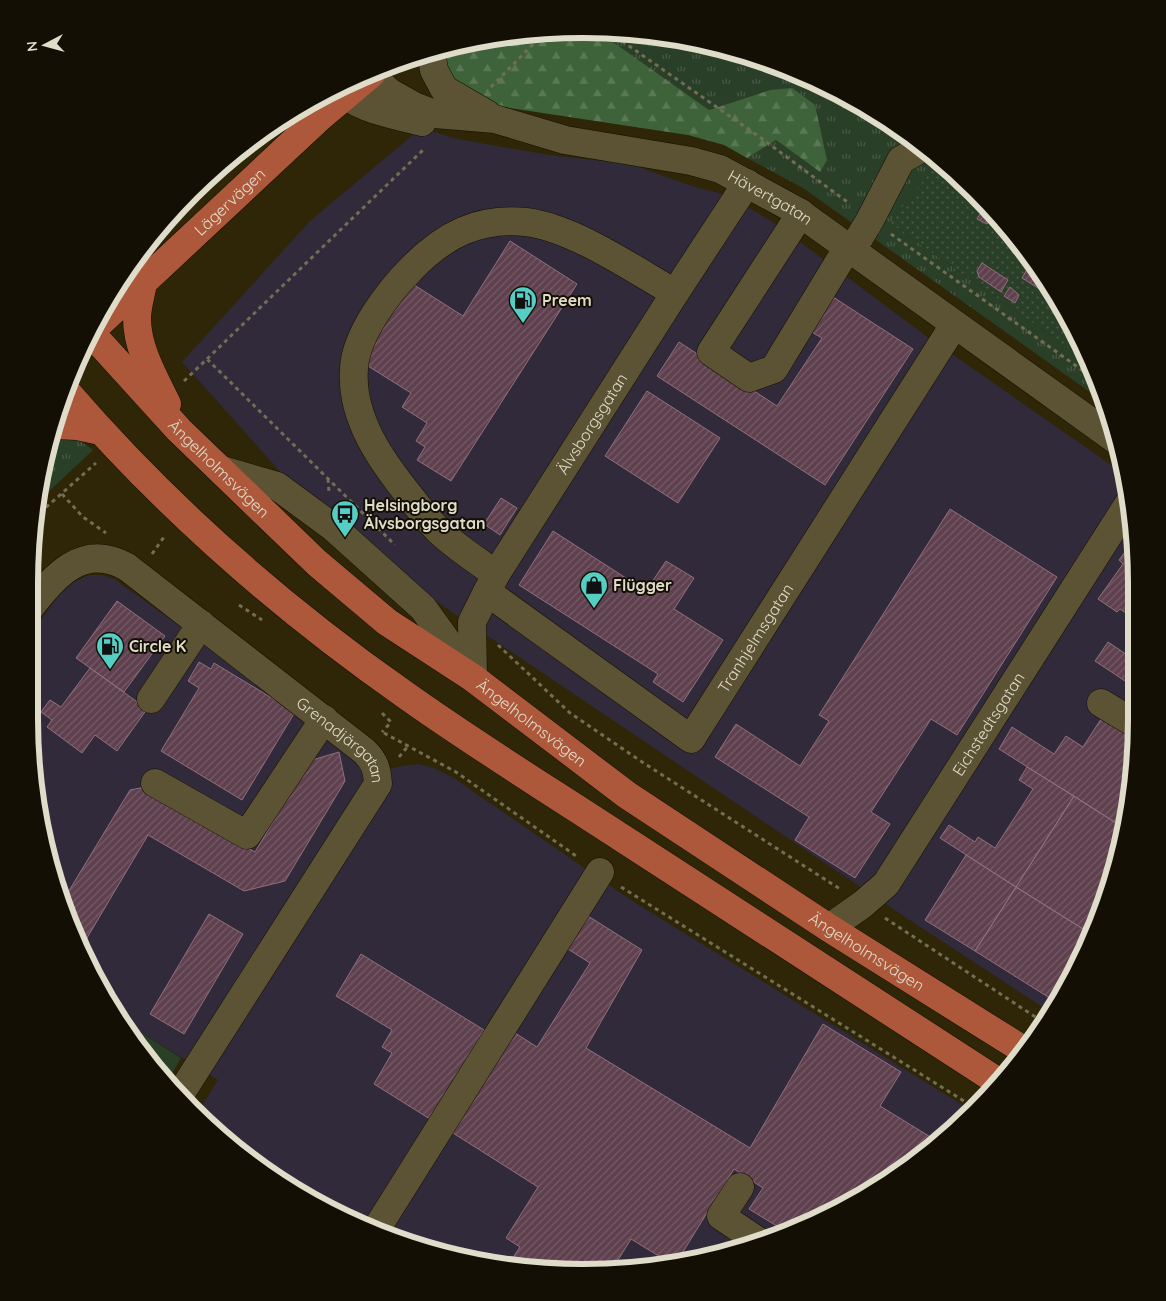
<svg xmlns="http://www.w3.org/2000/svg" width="1166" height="1301" viewBox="0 0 1166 1301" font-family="Quicksand,sans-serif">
<defs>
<pattern id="grass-tufts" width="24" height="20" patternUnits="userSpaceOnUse" patternTransform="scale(1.25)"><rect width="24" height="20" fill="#2a3f28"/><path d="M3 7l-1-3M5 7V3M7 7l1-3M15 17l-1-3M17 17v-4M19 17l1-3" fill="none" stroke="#495a46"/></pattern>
<pattern id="forest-firs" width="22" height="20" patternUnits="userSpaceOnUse" patternTransform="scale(1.25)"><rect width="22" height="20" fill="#3e623a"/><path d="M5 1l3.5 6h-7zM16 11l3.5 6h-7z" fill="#5a7855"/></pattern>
<pattern id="garden-dots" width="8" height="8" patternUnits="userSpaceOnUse" patternTransform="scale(1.25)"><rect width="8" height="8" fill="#2a3f28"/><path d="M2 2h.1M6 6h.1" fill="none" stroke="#495a46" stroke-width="1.8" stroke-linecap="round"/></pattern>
<pattern id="building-hatch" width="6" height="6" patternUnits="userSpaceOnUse" patternTransform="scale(1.25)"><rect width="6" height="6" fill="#5f404e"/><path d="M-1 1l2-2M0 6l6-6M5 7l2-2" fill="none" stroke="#765b66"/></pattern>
</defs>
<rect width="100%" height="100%" fill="#2e2607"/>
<path fill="#312a3a" d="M421,128L457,139L549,155L630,164L692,186L729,196L776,224L926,336L1124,474L1136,547V755L1118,862L1080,963L1050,1012L908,919L418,589L285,477L182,362L309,222Z
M89,575H102L114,579L357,752L371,773L402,766L418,764L434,768L452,777L634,902L969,1109L921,1158L828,1215L726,1253L583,1272L475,1262L338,1215L245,1158L199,1111L218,1080L121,1020L86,963L39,826L29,718V636L58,596L74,582Z"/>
<path fill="url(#grass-tufts)" d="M599,32L656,34L757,57L765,69L774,64L860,103L949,166L977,196L975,203L933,170L890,223L1090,363L1104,402L803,188L747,158L776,140L820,172L770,90L709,110Z
M52,434L79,440L93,450L44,496L36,501L39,475Z"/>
<path fill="url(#forest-firs)" d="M547,30L554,33L560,30L599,32L709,110L770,90L792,88L815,105L827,160L820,172L776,140L747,158L724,145L688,135L496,106L450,79L443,56L444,47Z"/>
<path fill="#2a3f28" d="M121,1020L181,1058L168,1080L143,1056Z"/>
<path fill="url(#garden-dots)" d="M933,169L974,203L977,196L1023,246L1080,338L1090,363L890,223Z"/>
<path fill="url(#building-hatch)" stroke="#916f7e" d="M982,211L992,216L987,224L977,219Z
M510,241L577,284L451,481L417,460L425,447L416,441L427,423L402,407L411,393L360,361L411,283L463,316Z
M1032,261L1047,284L1043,291L1022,278Z
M982,263L1008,280L1001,292L979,277L977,271Z
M1010,287L1019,295L1015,303L1004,296Z
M830,295L913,349L825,485L657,376L679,342L777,406L822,338L808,330Z
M647,391L720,438L678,503L605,456Z
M501,498L517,508L500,535L484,524Z
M950,509L1057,577L957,735L931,719L871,812L890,824L855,878L795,840L809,817L715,757L736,724L800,766L829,721L819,715Z
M553,531L646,591L666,561L694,578L674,609L723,640L683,702L653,682L658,674L519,585Z
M1132,542L1136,544V620L1120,609L1117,612L1098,599L1123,564L1119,560Z
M117,601L165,636L124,692L76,658Z
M1108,642L1136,661V672L1128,683L1095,661Z
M199,662L211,669L214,663L295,712L242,800L161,751L199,688L188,681Z
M90,668L147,709L117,751L95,735L82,753L47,727L52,720L41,712L50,700L61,707Z
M1101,719L1136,741V755L1124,828L999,749L1012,727L1054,754L1066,736L1083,747Z
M339,752L345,781L285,881L244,891L148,835L81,948L64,899L130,790L145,787L255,852L309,761Z
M1027,767L1074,796L1016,887L940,838L949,825L975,842L978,837L995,848L1033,789L1019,780Z
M1074,796L1124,828L1118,862L1097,895L1104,899L1091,934L1016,887Z
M966,855L1016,887L975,951L925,920Z
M1016,887L1091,934L1080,963L1056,1002L975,951Z
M580,911L642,950L586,1048L750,1148L823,1024L901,1072L880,1106L937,1141L921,1158L828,1215L785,1231L749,1209L763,1188L734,1169L678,1260L667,1261L631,1239L613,1268L583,1272L508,1265L520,1247L506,1238L538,1187L453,1133L515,1033L537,1047L590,963L560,944Z
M209,914L243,934L184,1034L150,1014Z
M361,954L484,1030L430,1119L374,1084L392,1053L382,1047L392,1030L336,996Z"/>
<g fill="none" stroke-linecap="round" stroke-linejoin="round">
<g stroke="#150f00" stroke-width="29">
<g id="minor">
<path d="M431,51L434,70L444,89L487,114"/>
<path id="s1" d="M370,74L389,92L414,106L435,114L495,119L565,140L691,161L720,169L797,211L1119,442"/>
<path d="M337,87C357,110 393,114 422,122"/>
<path d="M801,213L711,352L749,378L774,369L848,247"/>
<path d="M852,250L870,220L901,160L922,148"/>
<path d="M222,470L277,486L334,528L423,608L472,676"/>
<path d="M496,574C476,560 456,547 439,531C429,521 420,510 412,499C382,462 350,418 354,368C356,334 389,291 412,268C444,235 479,217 526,222C574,228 633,269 675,293"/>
<path id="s2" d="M487,592L691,739L954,325"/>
<path id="s3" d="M29,609C54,576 83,542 127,567L364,751C375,761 377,770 378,784L181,1093"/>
<path id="s4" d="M473,678L472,622L496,574L675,293L747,183"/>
<path d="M151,699L201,624"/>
<path d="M1101,703L1136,724"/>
<path d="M155,783L247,835L324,719"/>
<path id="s5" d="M829,928L863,904L886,884L1129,503"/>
<path d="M740,1187L721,1216L758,1241"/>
<path d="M377,1228L600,872"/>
</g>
</g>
<g stroke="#150f00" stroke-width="29">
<g id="major">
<path d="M143,283C141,295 137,307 137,318C137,349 154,377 167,404"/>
<path id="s6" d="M90,332L179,430L317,563L387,622L473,678L627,795L829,928L1025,1051"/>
<path id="s7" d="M90,332L320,117L371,74"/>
<path d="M65,390C164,505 280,607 404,694C474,744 547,789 619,836C745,918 871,1000 997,1081"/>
<path d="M55,425L77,426L101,431"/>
</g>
</g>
<path stroke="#736d53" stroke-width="3" stroke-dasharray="4 4" stroke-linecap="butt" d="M609,32L761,138L850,204
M491,87L547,30
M891,234L1096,380
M207,359L424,149
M184,381L207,359L395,545
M328,479L329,492
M62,494L83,517L106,533
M34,518L96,463
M152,554L164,537
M239,605L262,620
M498,645L570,713L639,760L840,889
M382,713L391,722L382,732
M384,733L456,772L579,858
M399,757L408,746
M621,887L972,1106
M885,918L1043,1022"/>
<use href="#minor" stroke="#5c5334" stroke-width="28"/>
<use href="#major" stroke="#ad583b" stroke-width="28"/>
</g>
<defs>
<g id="fuel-pin" transform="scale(1.4375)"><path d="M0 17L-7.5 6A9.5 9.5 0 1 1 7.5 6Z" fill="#55cec5" stroke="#130f04"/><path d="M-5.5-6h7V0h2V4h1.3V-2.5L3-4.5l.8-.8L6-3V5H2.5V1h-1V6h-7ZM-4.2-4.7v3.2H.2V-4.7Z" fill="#111"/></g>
<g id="bus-pin" transform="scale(1.4375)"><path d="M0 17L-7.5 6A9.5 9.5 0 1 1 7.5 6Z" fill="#55cec5" stroke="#130f04"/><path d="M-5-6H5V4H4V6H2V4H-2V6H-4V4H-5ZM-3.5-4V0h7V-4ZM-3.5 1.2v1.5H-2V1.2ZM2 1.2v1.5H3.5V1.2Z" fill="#111"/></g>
<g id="shop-pin" transform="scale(1.4375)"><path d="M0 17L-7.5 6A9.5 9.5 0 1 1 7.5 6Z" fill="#55cec5" stroke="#130f04"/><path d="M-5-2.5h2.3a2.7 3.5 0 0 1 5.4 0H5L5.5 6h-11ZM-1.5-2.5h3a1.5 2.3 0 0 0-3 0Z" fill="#111"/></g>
</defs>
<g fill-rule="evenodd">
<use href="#fuel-pin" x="523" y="300"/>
<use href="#bus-pin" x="345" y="514"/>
<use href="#shop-pin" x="594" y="585"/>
<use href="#fuel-pin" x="110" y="646"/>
</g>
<g text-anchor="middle" stroke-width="4" stroke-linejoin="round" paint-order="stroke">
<g font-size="16" fill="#e0dcca" stroke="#130f04">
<text dy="6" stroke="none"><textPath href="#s1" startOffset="426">Hävertgatan</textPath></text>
<text dy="6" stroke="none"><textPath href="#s7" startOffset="191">Lägervägen</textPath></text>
<text dy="6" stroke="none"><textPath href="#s4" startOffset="288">Älvsborgsgatan</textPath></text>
<text dy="6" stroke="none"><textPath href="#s6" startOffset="188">Ängelholmsvägen</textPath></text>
<text dy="6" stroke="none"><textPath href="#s2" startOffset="371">Tranhjelmsgatan</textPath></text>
<text dy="6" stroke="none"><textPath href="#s6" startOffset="592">Ängelholmsvägen</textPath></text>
<text dy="6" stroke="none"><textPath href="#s5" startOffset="262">Eichstedtsgatan</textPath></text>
<text dy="6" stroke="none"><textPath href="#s3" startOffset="396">Grenadjärgatan</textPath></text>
<text dy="6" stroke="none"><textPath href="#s6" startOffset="998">Ängelholmsvägen</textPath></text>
</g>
<g font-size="16" font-weight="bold" fill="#e0dcca" stroke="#130f04" text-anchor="start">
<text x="542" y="306">Preem</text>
<text x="364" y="511">Helsingborg<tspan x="364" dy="18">Älvsborgsgatan</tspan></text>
<text x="613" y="591">Flügger</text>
<text x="129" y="652">Circle K</text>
</g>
</g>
<path d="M0 0H1166V1301H0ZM583 38H583A545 545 0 0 1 1128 583V719A545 545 0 0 1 583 1264H583A545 545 0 0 1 38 719V583A545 545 0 0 1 583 38Z" fill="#130f04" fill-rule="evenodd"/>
<path fill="none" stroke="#e0dcca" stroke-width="6" d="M583 38H583A545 545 0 0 1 1128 583V719A545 545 0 0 1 583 1264H583A545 545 0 0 1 38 719V583A545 545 0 0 1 583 38Z"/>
<g transform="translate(45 45) rotate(264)" stroke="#130f04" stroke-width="4" paint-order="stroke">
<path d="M0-4L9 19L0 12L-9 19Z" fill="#e0dcca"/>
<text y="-8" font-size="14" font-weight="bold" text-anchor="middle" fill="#e0dcca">N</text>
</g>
</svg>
